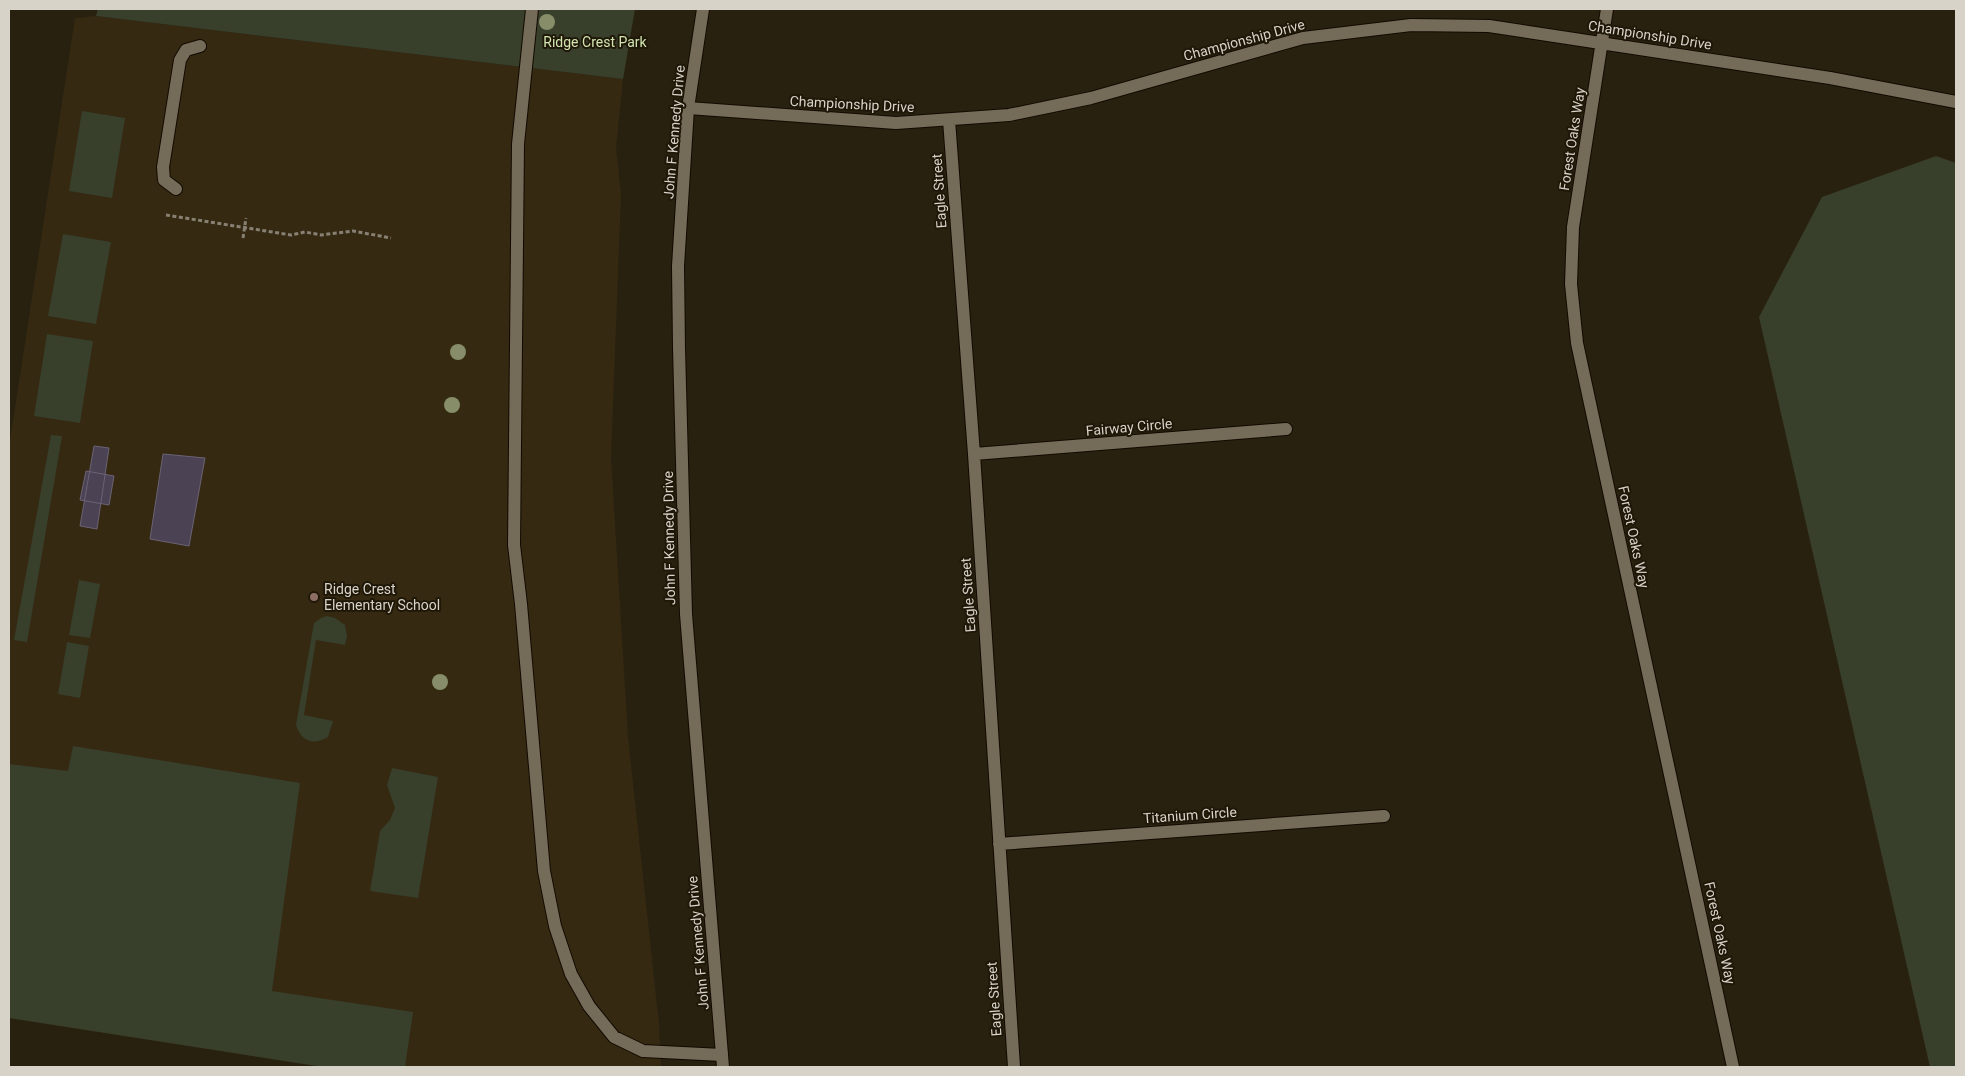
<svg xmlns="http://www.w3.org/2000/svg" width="1965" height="1076" viewBox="0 0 1965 1076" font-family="Roboto,sans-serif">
<rect width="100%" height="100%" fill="#292110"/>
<path fill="#352912" d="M96,16L623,79L616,148L621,194L611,457L628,737L659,1024L661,1067H323L9,1018V447L75,18Z"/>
<path fill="#383f2b" d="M98,9H635L623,79L96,16Z
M82,111L125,118L112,198L69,191Z
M1936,156L1956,163V1067H1930L1759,317L1822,197Z
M63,234L111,242L96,324L48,316Z
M47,334L93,341L80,423L34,416Z
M51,435L62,436L27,642L14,640Z
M79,580L100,584L90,638L69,635Z
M327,616L335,618L345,625L347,636L345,645L316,640L304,715L333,721L328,737C313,746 301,741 296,725L314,623L321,618Z
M67,642L89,646L80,698L58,694Z
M73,746L300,783L272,991L413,1012L405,1067H323L9,1018V764L68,771Z
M392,768L438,777L418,898L370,891L380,831L390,820L395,808L387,785Z"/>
<path fill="#4b4354" stroke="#6b6375" d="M94,446L109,448L97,529L80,526Z
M163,454L205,458L189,546L150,539Z
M86,471L114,476L109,505L80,500Z"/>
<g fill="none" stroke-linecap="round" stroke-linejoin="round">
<g stroke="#120a00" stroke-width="14">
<path id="service" d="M532,9L518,144L514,545L521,604L544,871L555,926L571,974L589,1006L614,1037L643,1051L722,1055
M176,189L164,180L163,167L180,60L186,50L200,46"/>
</g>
<g stroke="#120a00" stroke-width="14">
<path id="minor" d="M1607,9L1573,227L1571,284L1577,343L1733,1067
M688,108L896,123L1009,115L1091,98L1303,38L1411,25L1489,26L1830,78L1956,102
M949,120L974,454L1014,1067
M974,454L1286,429
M999,844L1384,816"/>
</g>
<g stroke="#120a00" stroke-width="14">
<path id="secondary" d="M703,9L688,108L678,266L679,348L686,614L723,1067"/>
</g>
<path stroke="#878173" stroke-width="3" stroke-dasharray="4 2.5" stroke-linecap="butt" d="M166,215L291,235L305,232L321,235L353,231L391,238
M243,238L246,218"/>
<use href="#service" stroke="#756b59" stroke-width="12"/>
<use href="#minor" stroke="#756b59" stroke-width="12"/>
<use href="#secondary" stroke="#756b59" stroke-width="12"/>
</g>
<g fill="#868d68">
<circle cx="547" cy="22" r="8"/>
<circle cx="458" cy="352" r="8"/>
<circle cx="452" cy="405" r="8"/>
<circle cx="440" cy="682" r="8"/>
</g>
<circle fill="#8d6e63" stroke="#1f1707" stroke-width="2" cx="314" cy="597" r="5"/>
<g text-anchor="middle" stroke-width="4" stroke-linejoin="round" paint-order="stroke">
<g font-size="14" fill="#d8d3c9" stroke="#1f1707">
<text transform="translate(1650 35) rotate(9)" y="5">Championship Drive</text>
<text transform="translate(1244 40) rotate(-15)" y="5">Championship Drive</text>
<text transform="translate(852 104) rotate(3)" y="5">Championship Drive</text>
<text transform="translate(674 132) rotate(-85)" y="5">John F Kennedy Drive</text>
<text transform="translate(1572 139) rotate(-81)" y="5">Forest Oaks Way</text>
<text transform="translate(939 191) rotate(-94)" y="5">Eagle Street</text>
<text transform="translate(1129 427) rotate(-5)" y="5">Fairway Circle</text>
<text transform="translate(1634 537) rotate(78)" y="5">Forest Oaks Way</text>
<text transform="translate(669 538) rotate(-91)" y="5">John F Kennedy Drive</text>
<text transform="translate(968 595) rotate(-94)" y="5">Eagle Street</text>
<text transform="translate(1190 815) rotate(-4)" y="5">Titanium Circle</text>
<text transform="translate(1720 933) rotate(78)" y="5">Forest Oaks Way</text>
<text transform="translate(698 943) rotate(-95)" y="5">John F Kennedy Drive</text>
<text transform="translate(994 999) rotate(-94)" y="5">Eagle Street</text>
</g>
<g font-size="14" fill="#d2e5b0" stroke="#1f1707">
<text x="595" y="47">Ridge Crest Park</text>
</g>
<g font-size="14" fill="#d8d3c9" stroke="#1f1707" text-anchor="start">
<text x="324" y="594">Ridge Crest<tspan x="324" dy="16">Elementary School</tspan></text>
</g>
</g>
<rect width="1965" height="1076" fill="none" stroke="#d8d3c9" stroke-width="20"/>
</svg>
